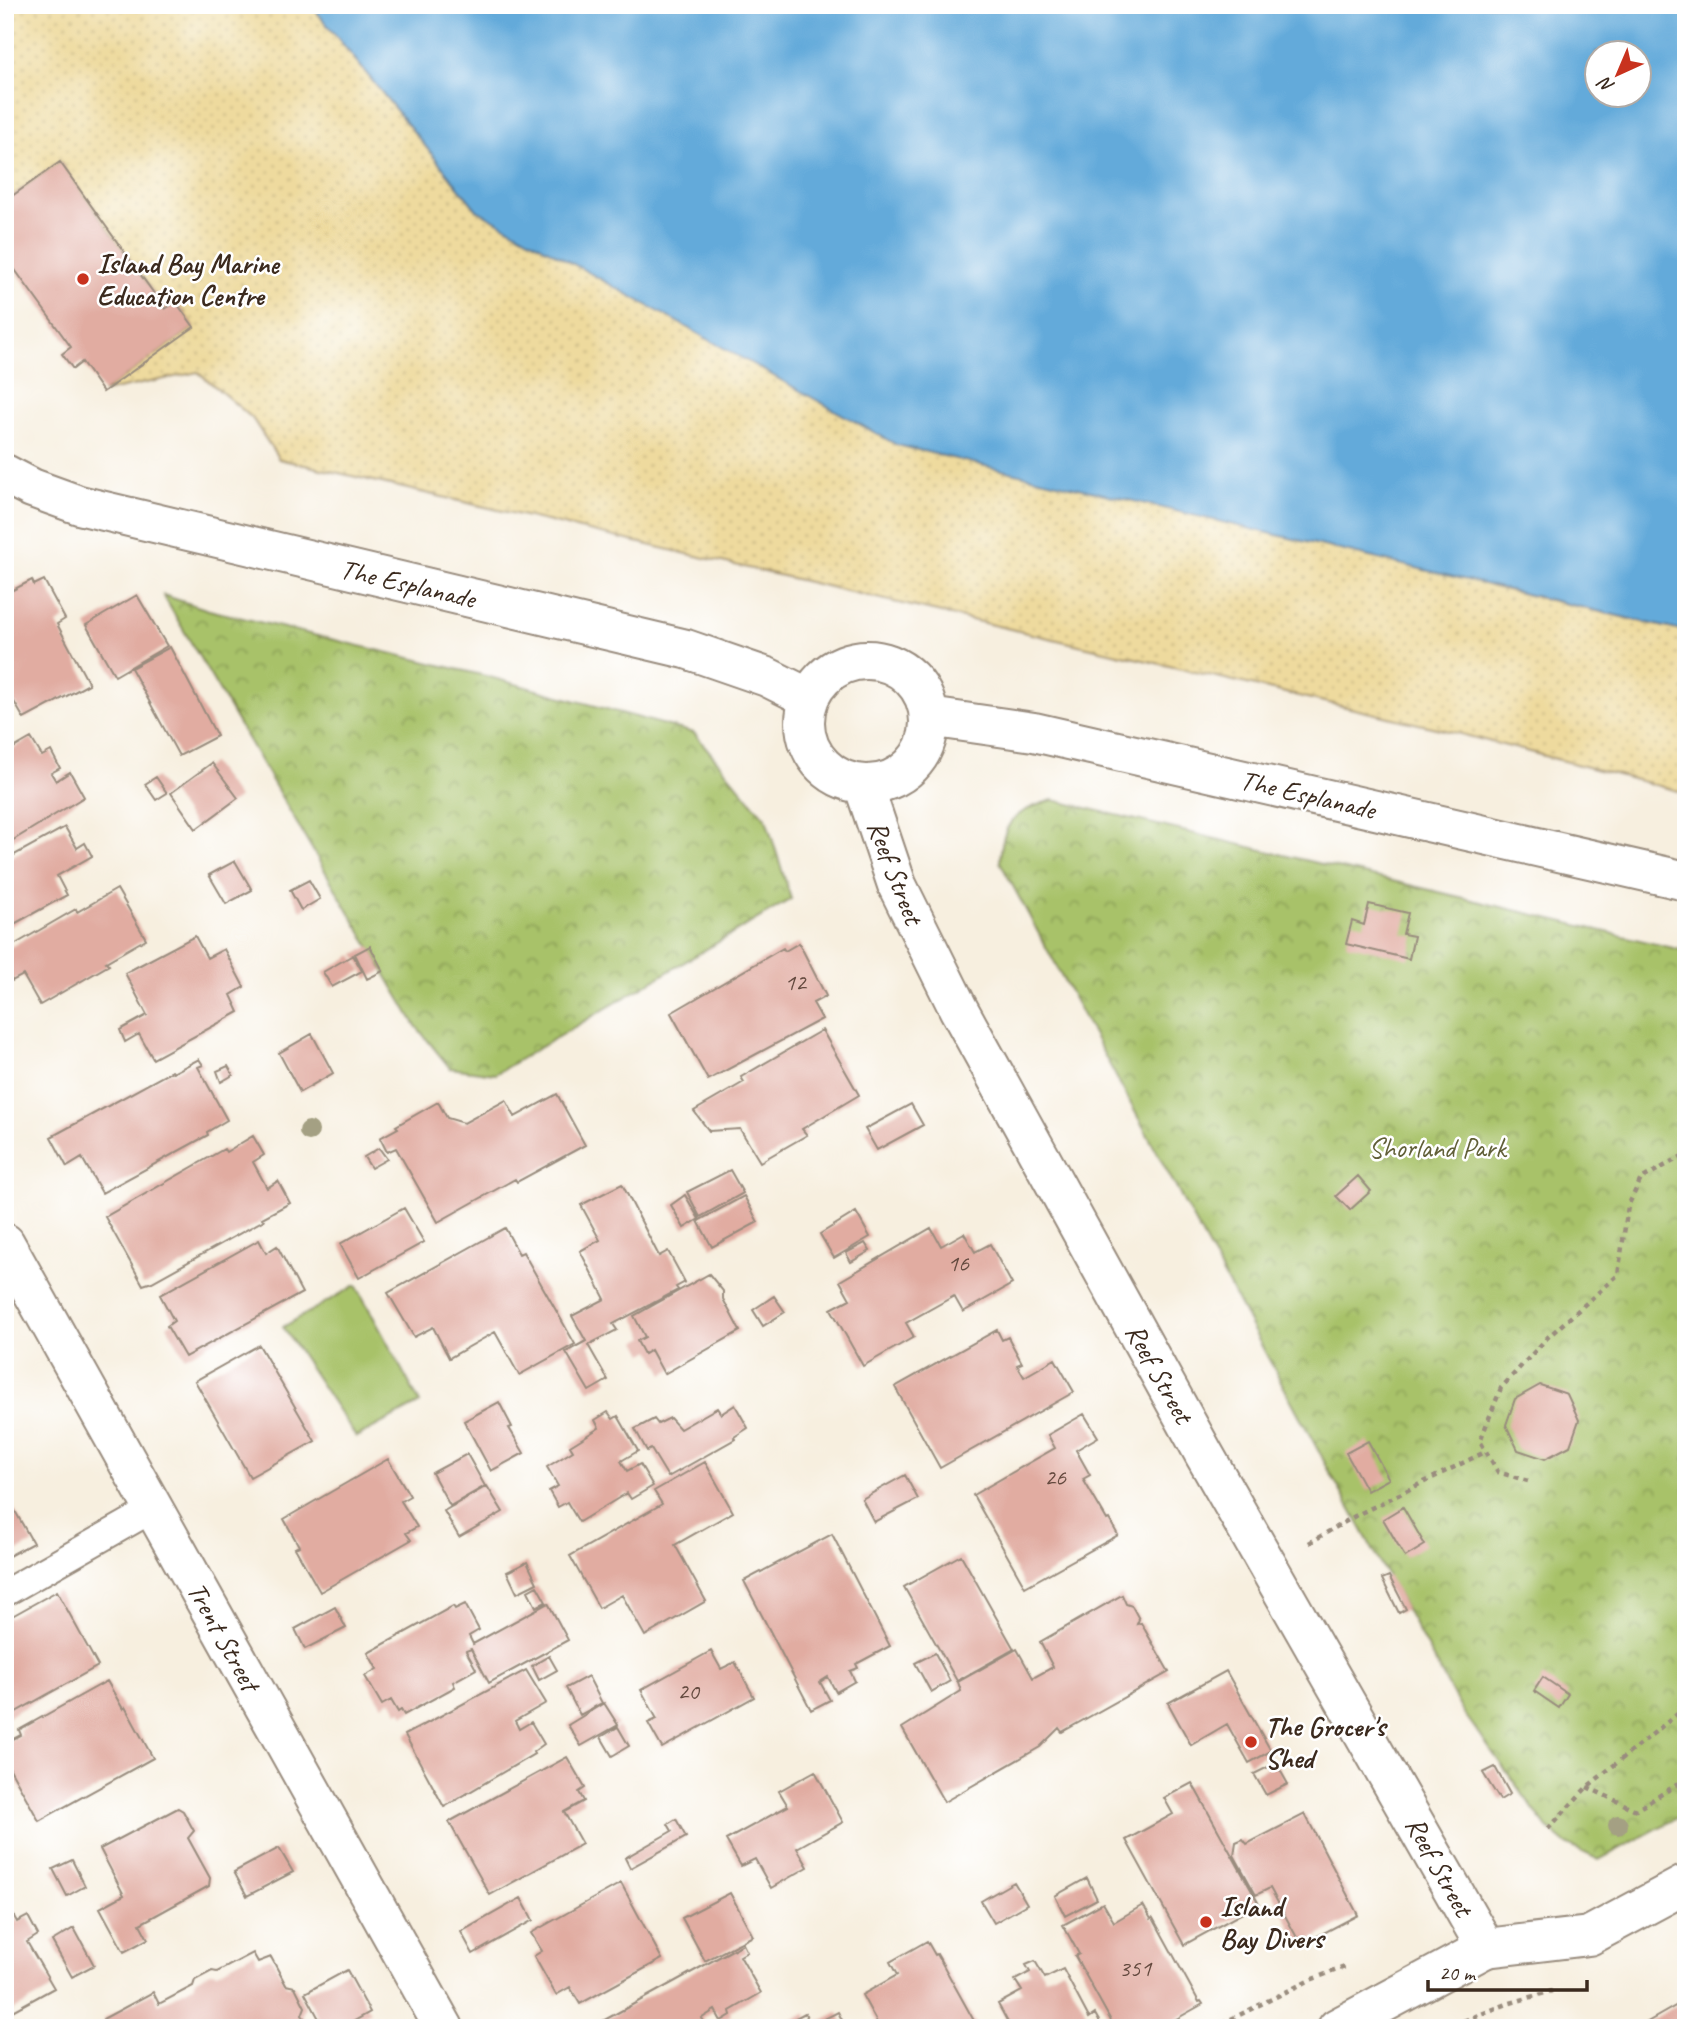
<svg xmlns="http://www.w3.org/2000/svg" width="1691" height="2033" viewBox="0 0 1691 2033" font-family="Caveat,sans-serif">
<defs>
<pattern id="sand-dots" width="8" height="8" patternUnits="userSpaceOnUse" patternTransform="scale(1.75)"><rect width="8" height="8" fill="#eeda9e"/><path d="M2 2h.1M6 6h.1" fill="none" stroke="#cdbb88" stroke-width="1.8" stroke-linecap="round"/></pattern>
<pattern id="park-crowns" width="20" height="18" patternUnits="userSpaceOnUse" patternTransform="scale(1.75)"><rect width="20" height="18" fill="#a8c269"/><path d="M2 6a3 3 0 1 1 6 0M12 15a3 3 0 1 1 6 0" fill="none" stroke="#8a9e56"/></pattern>
</defs>
<rect width="100%" height="100%" fill="#fff"/>
<filter id="ink" filterUnits="userSpaceOnUse"><feTurbulence type="fractalNoise" baseFrequency=".0143" numOctaves="2"/><feDisplacementMap in="SourceGraphic" scale="14" xChannelSelector="R" yChannelSelector="G"/><feConvolveMatrix kernelMatrix="1 2 1 2 8 2 1 2 1" color-interpolation-filters="sRGB"/></filter>
<filter id="wash" filterUnits="userSpaceOnUse"><feTurbulence type="fractalNoise" baseFrequency=".00686" numOctaves="4" result="noise"/><feDisplacementMap in="SourceGraphic" scale="28" xChannelSelector="R" yChannelSelector="G"/><feGaussianBlur stdDeviation="1.57" result="paint"/><feColorMatrix in="noise" values="0 0 0 0 0 0 0 0 0 0 0 0 0 0 0 0 0 1.4 0 .05"/><feComposite in="paint" operator="in"/></filter>
<g filter="url(#wash)">
<rect width="100%" height="100%" fill="#f7efdf"/>
<path fill="#a8c269" stroke="#727644" stroke-width="2" d="M356,1285L420,1403L356,1437L283,1327Z"/>
<path fill="url(#sand-dots)" stroke="#94825e" stroke-width="2" d="M5,5H311L477,210L1493,587L1686,632V793L1453,732L279,459L252,418L198,372L103,392L194,327L176,302L165,309L60,162L5,201Z"/>
<path fill="url(#park-crowns)" stroke="#727644" stroke-width="2" d="M163,595L209,610L486,676L694,733L766,819L791,899L495,1074L450,1068L416,1026Z
M1053,800L1686,951V1813L1599,1860L1566,1844L1548,1829L1461,1709L1325,1463L1000,862C1002,821 1015,811 1053,800Z"/>
<path fill="#63aada" stroke="#4f6a7c" stroke-width="2" fill-rule="evenodd" d="M311,5H1686V632L897,445L477,210ZM1596,52H1638V94H1596Z"/>
<g id="blocks">
<path fill="#e1aca1" d="M60,162L165,309L176,302L194,327L103,392L82,362L73,369L62,354L71,347L5,256V201Z
M32,580L34,585L44,580L65,619L57,624L89,684L24,719L5,686V594Z
M137,595L167,646L115,676L86,625Z
M170,647L217,736L179,756L131,668Z
M31,738L42,756L51,751L60,768L51,773L56,781L70,772L84,797L5,845V753Z
M212,763L238,798L196,829L171,793Z
M156,777L167,793L156,800L145,784Z
M65,827L77,848L85,843L92,856L57,876L67,895L5,929V860Z
M235,861L252,890L226,904L209,875Z
M309,880L320,899L301,910L290,890Z
M117,889L146,939L106,962L109,965L40,1005L23,975L12,981L5,969V959L11,956L7,949L76,909L77,912Z
M1369,904L1408,913L1403,934L1414,936L1409,959L1346,944L1352,921L1364,925Z
M195,936L207,958L224,949L244,987L231,995L239,1012L153,1059L139,1034L125,1042L120,1030L147,1015L125,973Z
M799,943L826,996L813,1003L822,1019L708,1080L671,1013L783,948L785,951Z
M370,946L383,971L367,979L355,954Z
M353,955L362,971L332,987L323,972Z
M822,1030L859,1095L802,1129L807,1135L760,1162L740,1129L709,1131L694,1111L744,1082L741,1077Z
M312,1034L333,1073L300,1092L279,1053Z
M199,1059L203,1065L198,1067L227,1120L207,1132L208,1135L102,1193L82,1158L67,1167L51,1137L172,1071L173,1073Z
M228,1066L233,1075L221,1082L217,1071Z
M557,1094L585,1145L517,1182L515,1179L438,1222L396,1148L387,1152L380,1138L398,1128L396,1126L438,1102L447,1118L464,1123L506,1100L515,1117Z
M911,1104L923,1125L877,1150L865,1129Z
M253,1136L264,1155L253,1162L267,1188L278,1181L290,1203L262,1218L264,1220L152,1282L143,1285L105,1217L224,1149L226,1152Z
M379,1148L387,1159L371,1168L364,1157Z
M730,1170L743,1193L700,1217L687,1192Z
M1358,1176L1371,1191L1350,1210L1336,1196Z
M622,1184L659,1256L668,1251L685,1282L676,1287L678,1290L613,1324L617,1330L588,1345L608,1380L589,1391L566,1352L586,1341L572,1316L605,1299L580,1251L600,1240L581,1205Z
M685,1195L699,1219L684,1228L671,1205Z
M744,1196L758,1222L712,1247L698,1221Z
M404,1208L424,1242L359,1278L340,1244Z
M856,1212L870,1237L834,1258L820,1234Z
M505,1228L519,1254L523,1252L575,1344L519,1375L495,1332L449,1358L433,1327L414,1337L388,1293Z
M931,1228L941,1246L964,1233L975,1252L990,1244L1012,1284L963,1312L954,1296L906,1323L914,1337L863,1366L831,1309L850,1299L840,1281Z
M259,1240L266,1253L277,1246L302,1293L185,1357L167,1326L174,1321L160,1295Z
M865,1243L870,1251L851,1262L846,1253Z
M709,1274L723,1291V1299L740,1331L664,1374L651,1350L644,1354L637,1341L645,1337L634,1316Z
M774,1296L785,1312L763,1326L753,1310Z
M997,1330L1002,1340L1008,1337L1022,1363L1017,1365L1024,1377L1055,1359L1074,1392L940,1468L895,1387Z
M259,1345L315,1441L250,1477L195,1381Z
M1540,1385L1567,1394L1579,1420L1570,1446L1545,1459L1518,1450L1506,1425L1515,1399Z
M499,1402L512,1427L509,1428L524,1453L491,1471L464,1421Z
M735,1405L748,1428L734,1437L735,1439L668,1477L651,1449L647,1451L635,1429L654,1419L658,1424L670,1418L680,1429L717,1408L721,1414Z
M608,1412L613,1419L618,1416L638,1451L621,1461L627,1471L640,1464L653,1486L631,1499L627,1493L579,1522L567,1502L558,1507L549,1491L558,1486L547,1467L573,1451L570,1446L599,1428L595,1420Z
M1084,1414L1098,1437L1076,1450L1090,1475L1083,1479L1107,1520L1109,1519L1118,1535L1025,1587L973,1495L1055,1448L1048,1435Z
M1368,1441L1389,1479L1367,1491L1346,1453Z
M467,1454L485,1486L450,1506L432,1473Z
M388,1459L410,1496L401,1501L417,1527L406,1533L411,1540L320,1592L295,1548L299,1546L284,1519Z
M705,1462L733,1512L675,1545L706,1601L645,1636L622,1595L599,1608L570,1556L662,1504L654,1491Z
M905,1475L918,1499L874,1522L862,1499Z
M487,1486L503,1512L459,1537L444,1511Z
M5,1493L33,1543L5,1558Z
M1403,1507L1425,1545L1405,1557L1383,1519Z
M832,1534L890,1646L856,1664L858,1668L850,1671L855,1681L836,1692L828,1677L820,1682L830,1700L811,1710L744,1581Z
M961,1555L1014,1649L957,1681L904,1587Z
M527,1562L537,1583L517,1593L507,1572Z
M1389,1576L1406,1609L1399,1613L1382,1579Z
M537,1586L546,1602L536,1607L528,1591Z
M57,1591L98,1666L5,1718V1620Z
M1122,1595L1126,1604L1132,1606L1139,1619L1137,1624L1141,1623L1169,1672L1062,1732L1059,1728L1040,1747L944,1802L902,1728L961,1691L958,1682L1017,1649L1033,1678L1053,1667L1040,1642Z
M548,1603L568,1640L489,1683L471,1649L466,1651L476,1669L453,1682L455,1687L404,1715L401,1710L398,1712L391,1700L382,1705L365,1676L377,1669L368,1653L453,1606L455,1609L465,1604L479,1630L469,1636L473,1644Z
M335,1607L346,1628L305,1649L295,1629Z
M711,1651L721,1669L735,1662L754,1697L662,1748L648,1723L657,1719L641,1690Z
M935,1653L950,1681L931,1692L915,1663Z
M549,1656L557,1670L539,1680L532,1666Z
M526,1670L546,1703L515,1721L519,1729L531,1722L544,1744L533,1752L534,1754L444,1807L405,1735Z
M1226,1671L1271,1751L1249,1763L1227,1724L1191,1745L1168,1703Z
M588,1676L602,1703L580,1715L566,1688Z
M1543,1677L1568,1694L1559,1708L1534,1691Z
M107,1681L123,1709L125,1707L153,1758L39,1821L5,1760V1743L21,1735L19,1730Z
M604,1703L618,1725L581,1746L568,1725Z
M618,1727L629,1746L612,1756L601,1737Z
M567,1757L585,1788L579,1792L584,1801L564,1812L582,1844L490,1895L449,1822Z
M1276,1763L1288,1784L1266,1795L1254,1774Z
M1495,1767L1510,1794L1500,1800L1483,1773Z
M815,1771L843,1822L797,1848L808,1867L771,1888L755,1859L741,1866L726,1840L788,1806L779,1791Z
M1192,1783L1259,1904L1184,1945L1126,1840L1173,1814L1164,1798Z
M178,1808L183,1811L194,1831L188,1838L210,1878L209,1886L140,1924L148,1939L124,1952L100,1908L124,1895L100,1849Z
M1305,1814L1358,1915L1301,1945L1270,1888L1256,1895L1234,1855L1236,1842L1243,1839L1247,1844Z
M676,1819L686,1837L630,1868L625,1858L672,1831L668,1824Z
M279,1848L293,1872L247,1896L234,1872Z
M72,1860L85,1886L67,1896L53,1869Z
M1087,1878L1097,1899L1065,1916L1055,1896Z
M1014,1882L1027,1904L994,1923L981,1901Z
M621,1883L662,1959L580,2004L570,1987L556,1995L534,1956L542,1951L531,1933Z
M730,1893L753,1936L705,1961L682,1918Z
M521,1898L533,1920L473,1954L461,1932Z
M5,1900L17,1922L28,1916L38,1935L27,1942L54,1988L5,2015Z
M1103,1903L1114,1922L1143,1905L1151,1919L1153,1918L1199,2002L1201,2001L1203,2004L1160,2028H1115L1075,1956L1079,1954L1063,1925Z
M74,1928L94,1965L72,1977L52,1941Z
M927,1941L935,1955L937,1954L978,2028H880L862,1995L897,1975L890,1962Z
M743,1944L747,1952L740,1956L761,1993L730,2011L731,2015L721,2021L715,2010L702,2018L705,2024L699,2028L695,2022L684,2028H590Z
M253,1953L258,1962L271,1957L286,1985L295,1987L305,2007L302,2015L306,2021L293,2028H108L103,2019L153,1992L159,2004L193,1986L195,1980L212,1971L217,1972Z
M1035,1961L1045,1978L1063,1969L1089,2018L1095,2014L1103,2028H1011L998,2004L1022,1991L1015,1980L1030,1972L1026,1965Z
M347,1970L370,2012L342,2028H324L305,1993Z
M1686,2000V2028H1647L1644,2024Z
M838,2012L846,2028H777L805,2013L811,2026Z"/>
</g>
</g>
<g filter="url(#ink)">
<use href="#blocks" fill-opacity="0" stroke="#998c7e" stroke-width="2"/>
<g fill="none" stroke-linecap="round" stroke-linejoin="round">
<g stroke="#998c7e" stroke-width="30">
<path id="lane" d="M5,1593L153,1509"/>
</g>
<g stroke="#998c7e" stroke-width="42">
<path id="street" d="M5,1243L444,2028
M1486,1948L1589,1936L1686,1884"/>
</g>
<g stroke="#998c7e" stroke-width="42">
<path id="secondary" d="M5,474L32,488L79,505L686,649L767,677L809,698
M805 722a62 62 0 1 1 124 0a62 62 0 1 1-124 0Z
M929,717L1034,732L1686,881
M863,784L897,885L958,1008L1204,1454L1486,1948L1337,2028"/>
</g>
<path stroke="#998c7e" stroke-width="4.5" stroke-dasharray="5 5" stroke-linecap="butt" d="M1528,1481L1498,1472L1480,1441L1501,1388L1548,1337L1618,1275L1628,1206L1641,1179L1686,1154
M1309,1543L1355,1516L1485,1452
M1587,1787L1636,1810L1686,1779
M1548,1829L1587,1787L1686,1707
M1213,2028L1310,1980L1345,1967
M1445,2028L1507,2004L1552,1991"/>
<use href="#lane" stroke="#fff" stroke-width="26"/>
<use href="#street" stroke="#fff" stroke-width="38"/>
<use href="#secondary" stroke="#fff" stroke-width="38"/>
</g>
<g fill="#a4a083">
<circle cx="309" cy="1131" r="10"/>
<circle cx="1618" cy="1825" r="10"/>
</g>
</g>
<g fill="#c8321e" stroke="#fff" stroke-width="2.5">
<circle cx="83" cy="279" r="7"/>
<circle cx="1251" cy="1742" r="7"/>
<circle cx="1206" cy="1922" r="7"/>
</g>
<g text-anchor="middle" stroke-width="5" stroke-linejoin="round" paint-order="stroke">
<g font-size="24" fill="#644a3f">
<text x="795" y="990">12</text>
<text x="958" y="1271">16</text>
<text x="1055" y="1485">26</text>
<text x="688" y="1699">20</text>
<text x="1135" y="1976">351</text>
</g>
<g font-size="28" font-weight="bold" fill="#3b2a1e" stroke="#fff" text-anchor="start">
<text x="97" y="273">Island Bay Marine<tspan x="97" dy="32">Education Centre</tspan></text>
<text x="1265" y="1736">The Grocer's<tspan x="1265" dy="32">Shed</tspan></text>
<text x="1220" y="1916">Island<tspan x="1220" dy="32">Bay Divers</tspan></text>
</g>
<g font-size="28" fill="#3b2a1e" stroke="#fff">
<text transform="translate(408 583) rotate(13)" y="10">The Esplanade</text>
<text transform="translate(1308 794) rotate(13)" y="10">The Esplanade</text>
<text transform="translate(896 872) rotate(69)" y="10">Reef Street</text>
<text transform="translate(1160 1373) rotate(61)" y="10">Reef Street</text>
<text transform="translate(224 1636) rotate(61)" y="10">Trent Street</text>
<text transform="translate(1440 1866) rotate(61)" y="10">Reef Street</text>
</g>
<g font-size="28" fill="#615f38" stroke="#fff">
<text x="1437" y="1157">Shorland Park</text>
</g>
</g>
<rect width="1691" height="2033" fill="none" stroke="#fff" stroke-width="28"/>
<g transform="translate(1618 74) rotate(224)"><circle r="33" fill="#ffffff" stroke="#b1aaa5" stroke-width="2"/>
<path d="M0-5L12 26L0 18L-12 26Z" fill="#c8321e"/>
<text y="-10" font-size="19" font-weight="bold" text-anchor="middle" fill="#3b2a1e">N</text>
</g>
<path d="M1428 1980v10h159v-10" fill="none" stroke="#3b2a1e" stroke-width="3.5"/>
<text x="1439" y="1980" font-size="21" fill="#3b2a1e" stroke="#ffffff" stroke-width="5" paint-order="stroke">20 m</text>
</svg>
